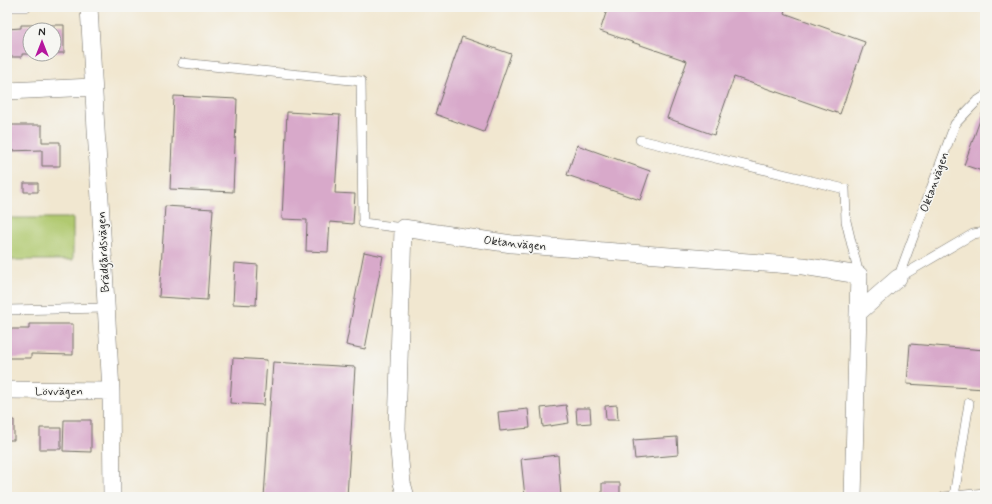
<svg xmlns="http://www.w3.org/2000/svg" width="992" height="504" viewBox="0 0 992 504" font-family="Mynerve,sans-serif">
<rect width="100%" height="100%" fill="#f6f6f2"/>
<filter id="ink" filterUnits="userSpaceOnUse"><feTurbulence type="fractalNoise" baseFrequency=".025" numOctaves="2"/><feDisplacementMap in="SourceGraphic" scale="8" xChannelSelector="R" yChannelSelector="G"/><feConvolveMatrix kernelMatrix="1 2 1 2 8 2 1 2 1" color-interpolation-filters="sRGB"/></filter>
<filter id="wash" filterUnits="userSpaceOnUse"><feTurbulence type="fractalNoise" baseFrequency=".012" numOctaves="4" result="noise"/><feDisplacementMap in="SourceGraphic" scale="16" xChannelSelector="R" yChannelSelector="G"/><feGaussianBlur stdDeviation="0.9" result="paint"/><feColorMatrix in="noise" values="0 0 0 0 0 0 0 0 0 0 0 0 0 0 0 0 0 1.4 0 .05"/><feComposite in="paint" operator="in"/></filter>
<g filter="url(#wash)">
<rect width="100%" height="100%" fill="#f1e7d0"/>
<path fill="#b0c96f" stroke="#6e7a4d" d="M7,218H73V260H7Z"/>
<g id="blocks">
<path fill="#d8a9ca" d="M608,7H786L784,13L865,42L840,114L734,77L714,135L667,118L687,61L600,31Z
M21,25H64V53H54V30H30V54H22V57H7V29L21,28Z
M462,37L511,54L484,132L435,114Z
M174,96L237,99L233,192L170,189Z
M985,106V172L964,165Z
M287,112L340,115L335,193L355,194L353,224L330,222L328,252L306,251L307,220L282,219Z
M7,125H42V142H60V166H42V150L7,151Z
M577,145L650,171L640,200L567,175Z
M24,183H38V192H24Z
M165,206L213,209L207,300L159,297Z
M364,252L383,256L365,349L346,345Z
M235,263L258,265L256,305L233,304Z
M29,324H73V355L31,354V358H7V329H29Z
M910,344L985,350V389L907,384Z
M233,358L267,360L264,405L230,403Z
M273,362L355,367L347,497H264Z
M566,405L569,423L543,427L541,408Z
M617,405L618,420H606L605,406Z
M576,408H590L591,423L577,424Z
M528,409L530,428L500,431L498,412Z
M7,420H14V440H7Z
M64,420H91V452L63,451Z
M40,428H61V449H40Z
M677,437L678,455L635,459L633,440Z
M558,455L561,497H525L521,459Z
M602,483H620V497H602Z
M43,495H55V497H43Z"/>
</g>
</g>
<g filter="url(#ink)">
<use href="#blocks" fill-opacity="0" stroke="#706d65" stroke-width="1"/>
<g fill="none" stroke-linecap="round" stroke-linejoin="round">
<g stroke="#706d65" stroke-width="10">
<path id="lane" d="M7,7H26
M182,63L361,81L363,223L403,228
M640,140L845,189L846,221L859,275
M898,278L955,124L976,102L985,96
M898,278L973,234L985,232
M7,310L106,308
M954,496L969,403
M944,497L985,493"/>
</g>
<g stroke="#706d65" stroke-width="18">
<path id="street" d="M89,7L111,391L112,497
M7,91L93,87
M858,313L898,278
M7,390L111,391
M406,497L402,483L397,429L403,228L512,244L803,266L859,275L853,497"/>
</g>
<use href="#lane" stroke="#fff" stroke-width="9"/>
<use href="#street" stroke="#fff" stroke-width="17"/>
</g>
</g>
<g text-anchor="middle" stroke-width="3" stroke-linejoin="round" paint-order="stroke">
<g font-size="12" fill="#2b2b2b" stroke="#f6f6f2">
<text transform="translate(934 182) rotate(-70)" y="4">Oktanvägen</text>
<text transform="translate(515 243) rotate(6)" y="4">Oktanvägen</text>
<text transform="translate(103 252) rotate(-93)" y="4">Brädgårdsvägen</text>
<text x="59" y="395">Lövvägen</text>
</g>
</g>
<rect width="992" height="504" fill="none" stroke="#f6f6f2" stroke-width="24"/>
<g transform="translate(42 42)"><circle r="19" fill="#f6f6f2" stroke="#a5a5a2"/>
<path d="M0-3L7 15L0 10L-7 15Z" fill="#b5179e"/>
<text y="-6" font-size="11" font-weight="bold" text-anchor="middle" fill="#2b2b2b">N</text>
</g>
</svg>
